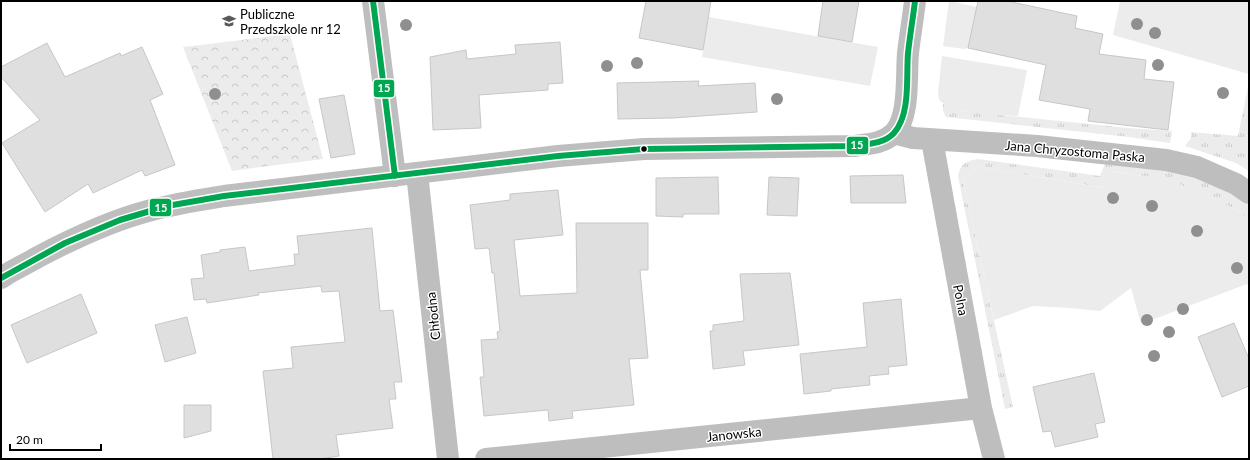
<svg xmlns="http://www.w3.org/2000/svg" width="1250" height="460" viewBox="0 0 1250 460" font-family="Lato,sans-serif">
<defs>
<pattern id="grass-tufts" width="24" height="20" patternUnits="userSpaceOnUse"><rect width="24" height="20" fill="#ececec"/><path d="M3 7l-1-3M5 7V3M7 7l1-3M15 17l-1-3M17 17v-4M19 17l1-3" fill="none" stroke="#c9c9c9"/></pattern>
<pattern id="forest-crowns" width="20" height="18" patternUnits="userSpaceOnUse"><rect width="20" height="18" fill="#ececec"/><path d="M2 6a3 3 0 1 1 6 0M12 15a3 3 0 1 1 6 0" fill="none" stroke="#c9c9c9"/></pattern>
</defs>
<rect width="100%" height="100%" fill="#fff"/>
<path fill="url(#grass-tufts)" d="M1249,82V171L1236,163L1185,146L1191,138V132L1238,136Z
M943,104L963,111L1128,128L1172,131L1170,143L1129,137L946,117L943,111Z
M1107,158L1179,169L1218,184L1249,204V221L1239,211L1169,180L1111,171L1105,188L979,167L963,180L1013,407L1005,409L958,176C961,164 965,161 978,159L1100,176Z"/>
<path fill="url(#forest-crowns)" d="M290,34L323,159L232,171L183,47Z"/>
<path fill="#ececec" d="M949,1L986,9L973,25L968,48L964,49L943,46Z
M1120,1H1249V74L1113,35Z
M709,17L878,47L870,86L702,57Z
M942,56L1027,70L1018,116C996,114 955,115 939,100L938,92Z
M979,167L1104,188L1110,171L1170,180L1239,211L1249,221V287L1247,284L1141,324L1131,288L1100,311L1069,308L1033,306L994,320L963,180Z"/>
<path fill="#dfdfdf" stroke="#c7c7c7" d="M646,1H711L703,50L639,38Z
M823,1H859L852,42L818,36Z
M978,1H1007L1077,16L1075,28L1103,34L1099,54L1146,60L1144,79L1174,82L1168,130L1088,121L1090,109L1039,100L1046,65L968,48Z
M560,42L563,83L548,84V90L479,95L481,128L433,130L430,57L466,50L467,59L516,54L515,45Z
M47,43L65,77L120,53L121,56L142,47L163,94L150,100L175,165L145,176L142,170L93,193L88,184L45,212L2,143L40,120L1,77V67Z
M699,81L698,86L755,83L757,112L673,118L618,119L617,83Z
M344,95L355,154L331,158L319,99Z
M903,175L906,203H851L850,176Z
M718,177L719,214H683V217L656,216V178Z
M769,177L799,178L797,216L767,215Z
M558,190L563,235L514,240L520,296L577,293L576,223H648V270H640L648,358L629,359L634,405L572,411L573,418L549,421L548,410L484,416L480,377H484L481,340L498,339L497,332L500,331L494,273H492L489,248L475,249L470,205L510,200V194Z
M372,228L380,311L393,310L402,382H394L396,399H389L393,428L336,435L339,456L319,459H273L263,371L293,368L291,347L345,342L339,291L322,292L321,286L258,293L259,295L207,303L206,299L194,300L191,279L204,278L201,255L220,252V250L245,247L249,271L295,265L294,254H299L297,236Z
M790,273L799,345L743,351L745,365L713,369L710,331H713V325L744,321L740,274Z
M81,294L97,333L27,363L11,325Z
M901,299L907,365L888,367L889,374L869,376L870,385L831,389V391L804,394L800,354L867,347L863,303Z
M187,317L196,353L165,362L155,325Z
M1234,323L1249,359V386L1222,397L1198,337Z
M1094,373L1105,422L1095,424L1098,437L1055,447L1051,431L1043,432L1033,387Z
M184,405H211V431L184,438Z"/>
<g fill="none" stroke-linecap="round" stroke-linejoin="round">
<path stroke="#bebebe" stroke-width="22" d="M373,1L395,176
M894,133L913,138L1037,146L1166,160L1197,167L1236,184L1249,193
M932,140L981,408L994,459
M417,173L448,459
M1,278C12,270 26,264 38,257C74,238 110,221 148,211C173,204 199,200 224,196L558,156L644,149L854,146C868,144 883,144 894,133C910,117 906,75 908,53C910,36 913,18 915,1
M486,459L981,408"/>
<g stroke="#fff" stroke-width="9">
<path id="bus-1" d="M373,1L395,176
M1,278L65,243L120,220L167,206L224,196L558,156L644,149L854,146C867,144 884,144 894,133C911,114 906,76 908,53C910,35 913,18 915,1"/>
</g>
<use href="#bus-1" stroke="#00a651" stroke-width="6"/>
</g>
<g fill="#8f8f8f">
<circle cx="1137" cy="24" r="6"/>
<circle cx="406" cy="25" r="6"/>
<circle cx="1155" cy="33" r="6"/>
<circle cx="637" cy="63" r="6"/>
<circle cx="1158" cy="65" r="6"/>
<circle cx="607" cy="66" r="6"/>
<circle cx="1223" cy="93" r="6"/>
<circle cx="215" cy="94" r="6"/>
<circle cx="777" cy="99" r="6"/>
<circle cx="1113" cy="198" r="6"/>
<circle cx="1152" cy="206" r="6"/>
<circle cx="1197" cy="231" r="6"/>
<circle cx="1237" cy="268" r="6"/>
<circle cx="1183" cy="309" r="6"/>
<circle cx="1147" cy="320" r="6"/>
<circle cx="1169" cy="332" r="6"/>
<circle cx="1154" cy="356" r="6"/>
</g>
<defs>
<g id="school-bare" transform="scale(1.08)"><path d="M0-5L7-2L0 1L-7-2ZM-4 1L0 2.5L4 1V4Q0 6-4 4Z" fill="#595959" stroke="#fff" stroke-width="2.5" paint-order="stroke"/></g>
</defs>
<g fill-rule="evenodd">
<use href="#school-bare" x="229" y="21"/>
</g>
<circle fill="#000" stroke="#fff" stroke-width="1.5" cx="644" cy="149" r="3.5"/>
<g text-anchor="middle" stroke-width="3" stroke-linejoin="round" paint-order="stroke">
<g font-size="13" fill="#000" stroke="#fff" text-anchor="start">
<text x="240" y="19">Publiczne<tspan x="240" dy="15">Przedszkole nr 12</tspan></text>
</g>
<g font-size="13" fill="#000" stroke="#fff">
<text transform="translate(1075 151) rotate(5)" y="5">Jana Chryzostoma Paska</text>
<text transform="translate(961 300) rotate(79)" y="5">Polna</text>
<text transform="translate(433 316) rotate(-96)" y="5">Chłodna</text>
<text transform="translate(734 434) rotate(-6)" y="5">Janowska</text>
</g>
</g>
<g stroke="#fff" stroke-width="1.5">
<rect x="373" y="79" width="22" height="19" rx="4" fill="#00a651"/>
<rect x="846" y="136" width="23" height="19" rx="4" fill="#00a651"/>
<rect x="149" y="198" width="23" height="19" rx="4" fill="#00a651"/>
</g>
<g font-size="11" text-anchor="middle" font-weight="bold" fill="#fff">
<text x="384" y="92">15</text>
<text x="857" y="149">15</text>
<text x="161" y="212">15</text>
</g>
<rect width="1250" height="460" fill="none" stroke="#000000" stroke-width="4"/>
<path d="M10 444v6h91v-6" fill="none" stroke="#000000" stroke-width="2"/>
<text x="16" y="444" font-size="12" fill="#000000" stroke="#ffffff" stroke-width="3" paint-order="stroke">20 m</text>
</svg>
